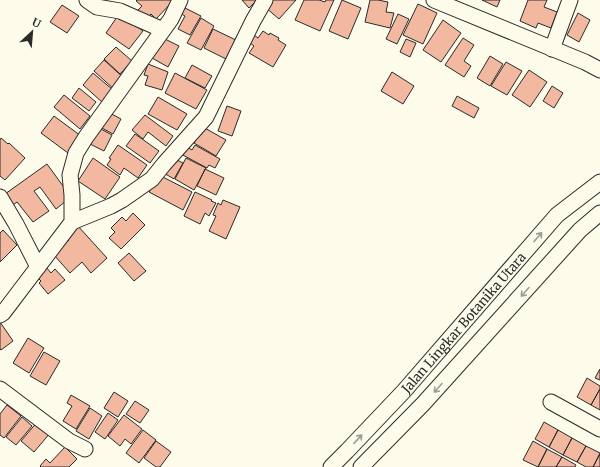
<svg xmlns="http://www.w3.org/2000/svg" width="600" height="467" viewBox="0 0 600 467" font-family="Merriweather,serif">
<rect width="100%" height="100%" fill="#fdfbea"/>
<path fill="#f2b8a0" stroke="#2b2b2b" d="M137,0H174L156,19L151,14L147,18L138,10L142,6L136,1Z
M242,0H257L249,8Z
M271,0H296L279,19L265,7Z
M304,0H319L325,2L326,0H334L320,31L295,20Z
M342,0L361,8L348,39L329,31Z
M370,0H378L388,2L386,12L394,13L390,28L365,22Z
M482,0H500L497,7Z
M528,0H547L544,7L557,12L551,28L538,23L536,28L520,21Z
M418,4L437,13L423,44L403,35Z
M62,5L79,16L67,33L50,22Z
M181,6L201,16L190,35L178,29L185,16L178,12Z
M578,13L590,20L579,42L567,35Z
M119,14L143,31L129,49L106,33Z
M398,14L409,19L397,44L386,39Z
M201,18L214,26L201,50L187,43Z
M443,20L461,33L441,62L423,50Z
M213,29L240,42L230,61L204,48Z
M263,31L269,35L270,33L279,38L278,40L286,45L273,67L249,53L254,46L250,43L254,35L258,38Z
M163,38L179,46L168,67L152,58Z
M463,38L474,45L464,61L471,66L464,77L445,65Z
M406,39L416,43L410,57L400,52Z
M116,47L132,61L120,74L104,59Z
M490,56L503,64L490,86L477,78Z
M104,60L126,80L116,91L94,71Z
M506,62L522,71L507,95L491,86Z
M148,64L168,72L162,90L145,85L148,76L144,75Z
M192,65L212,76L205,88L185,78Z
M529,70L547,82L530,107L512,95Z
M392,72L414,86L403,104L381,91Z
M93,73L113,90L102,102L83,85Z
M175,73L207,90L196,109L165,93Z
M552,86L563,93L554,108L543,101Z
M79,88L96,102L89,111L72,98Z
M64,95L90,116L80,129L54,107Z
M457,96L479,108L474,118L452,106Z
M158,97L187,114L177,130L148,114Z
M227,106L241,111L232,136L218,131Z
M108,112L121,119L113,134L100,127Z
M145,115L173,136L166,146L148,132L143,139L132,130Z
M54,116L81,136L68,153L41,133Z
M203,127L226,140L216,156L194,143Z
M99,128L112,135L104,151L90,144Z
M135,134L159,151L150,163L126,146Z
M1,138L8,144L9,143L25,158L5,180L0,176V140Z
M118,145L147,165L138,178L124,168L120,175L107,165L111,159L109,158Z
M195,145L220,159L215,168L209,165L207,168L181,154L185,146L192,150Z
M171,157L183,163L174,179L162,172Z
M93,158L120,177L105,199L78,181Z
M186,158L206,168L194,190L175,179Z
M47,164L71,197L56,209L40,187L34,191L49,211L33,222L17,202L13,205L5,194Z
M205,169L224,178L216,195L197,186Z
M159,175L192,192L183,210L149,192Z
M195,192L212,200L211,201L216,203L209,216L205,213L200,224L184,216Z
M223,200L240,207L226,239L209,231L216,216L213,215L218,203L221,205Z
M133,213L145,225L121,249L109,238L115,232L111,228L122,217L126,221Z
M77,225L107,258L91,273L82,262L70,273L53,254L69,240L65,235Z
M3,230L17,245L0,262V233Z
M129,253L146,271L134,281L118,263Z
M46,267L51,273L55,269L65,280L48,294L39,283L41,281L36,276Z
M0,322L13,341L1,350L0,349Z
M28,338L44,348L29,373L13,363Z
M44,352L60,361L46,385L30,376Z
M600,369V380L595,378Z
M587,378L600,386V389L591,405L577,397Z
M600,389V410L591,405Z
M114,392L128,401L118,417L104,408Z
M71,395L90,406L76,429L63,421L72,406L67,403Z
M135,401L149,410L140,423L126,414Z
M7,405L21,416L4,438L0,435V414Z
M90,408L102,416L89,439L76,431Z
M108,413L118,420L105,439L95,432Z
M124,415L142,429L131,444L125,439L120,446L108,436Z
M22,417L32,426L16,445L6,437Z
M38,421L51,432L34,452L21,441Z
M544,422L558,430L549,447L535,439Z
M143,430L156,440L139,463L126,453Z
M558,430L572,438L563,455L549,447Z
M572,438L586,446L577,462L563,455Z
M156,441L171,452L160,467H156L144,458Z
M533,441L547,449L538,467L523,460Z
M586,446L600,453L593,467H586L577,462Z
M65,447L77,459L69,467H41L40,466L46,459L50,463Z
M547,449L562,457L556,467H538Z
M600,454V467H593Z
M562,457L576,465L575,467H556Z"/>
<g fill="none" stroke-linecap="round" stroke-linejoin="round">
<g stroke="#2b2b2b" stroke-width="17">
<g id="minor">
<path d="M87,0L97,7L120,11L163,30"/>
<path d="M434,0L585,62L600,70"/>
<path d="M552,49L570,0"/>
<path d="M0,197L16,224L38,267"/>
<path d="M72,222L111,206L122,200L152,179L164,164L206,117L253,21L265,0"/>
<path d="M0,315L3,313L72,222V195L70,175L76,153L86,137L171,19L180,0"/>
<path d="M0,389L69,441L85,449"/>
<path d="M551,402L600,429"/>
<path id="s1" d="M331,467L347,451L404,391L557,215L600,182"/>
<path d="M361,467L423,404L580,230L600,213"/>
</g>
</g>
<use href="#minor" stroke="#fdfbea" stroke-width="15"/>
</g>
<defs><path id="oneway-shaft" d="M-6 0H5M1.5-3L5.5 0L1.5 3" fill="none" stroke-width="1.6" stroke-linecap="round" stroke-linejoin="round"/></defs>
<g stroke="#9e9d94">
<use href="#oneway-shaft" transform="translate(538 237) rotate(-49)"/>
<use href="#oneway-shaft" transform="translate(525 292) rotate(132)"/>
<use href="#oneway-shaft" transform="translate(438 388) rotate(132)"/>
<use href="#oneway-shaft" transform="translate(358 439) rotate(-47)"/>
</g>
<g text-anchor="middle" stroke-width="3" stroke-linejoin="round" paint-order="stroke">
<g font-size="13" fill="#2b2b2b" stroke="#fdfbea">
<text dy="5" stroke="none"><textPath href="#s1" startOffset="196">Jalan Lingkar Botanika Utara</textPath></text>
</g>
</g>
<g transform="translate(32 32) rotate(26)" stroke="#fdfbea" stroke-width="3" paint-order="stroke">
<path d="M0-3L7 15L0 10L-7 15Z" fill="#2b2b2b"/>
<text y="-6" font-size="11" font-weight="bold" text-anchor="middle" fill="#2b2b2b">U</text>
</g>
</svg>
